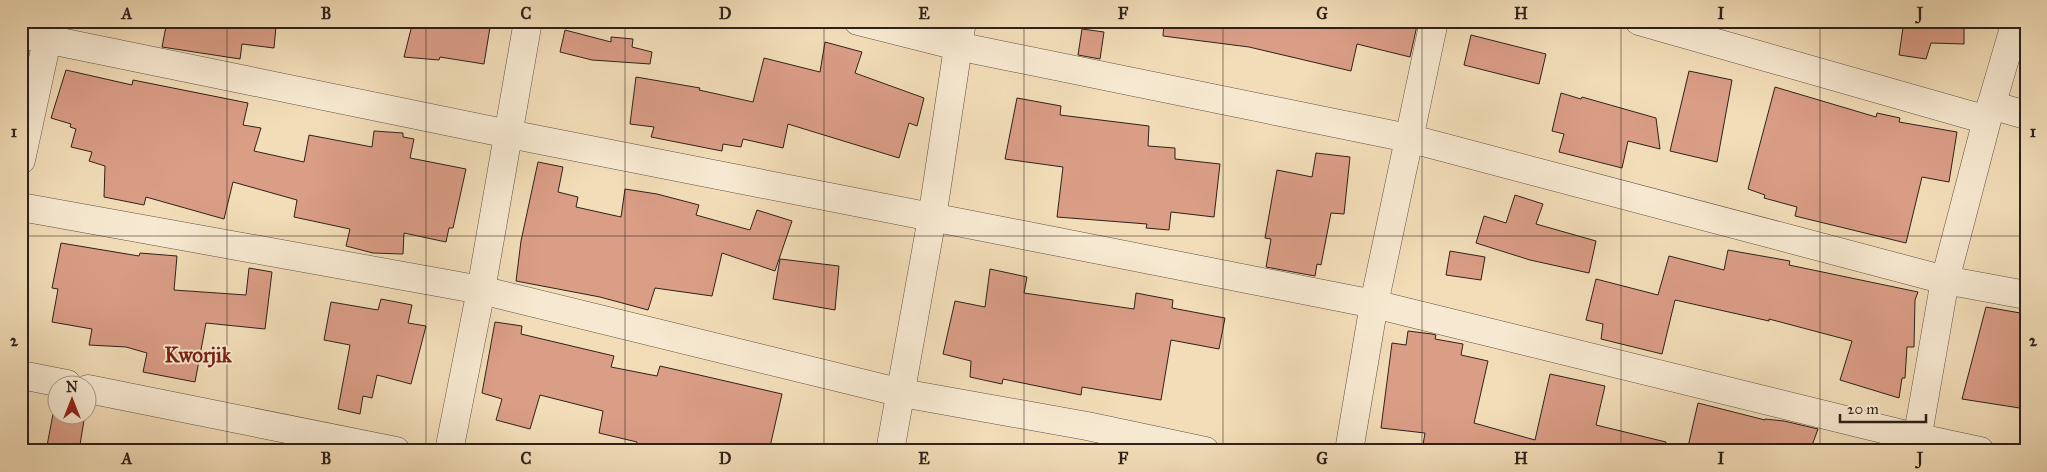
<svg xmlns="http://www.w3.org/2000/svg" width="2047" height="472" viewBox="0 0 2047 472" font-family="'IM FELL Great Primer',serif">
<rect width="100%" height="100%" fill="#f2ddb8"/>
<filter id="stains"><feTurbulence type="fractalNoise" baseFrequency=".004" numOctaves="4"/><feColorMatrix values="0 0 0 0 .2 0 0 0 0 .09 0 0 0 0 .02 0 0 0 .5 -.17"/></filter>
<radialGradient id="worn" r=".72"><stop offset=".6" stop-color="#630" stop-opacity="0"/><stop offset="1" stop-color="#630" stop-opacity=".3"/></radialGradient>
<path fill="#da9d86" stroke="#2f211b" d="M167,21H237L276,26L274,48L242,44L240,59L162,47Z
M413,21H491L484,64L440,57L439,60L404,57Z
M1164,21H1418L1410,57L1357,44L1351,71L1249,47L1163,36Z
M1904,21H1964V44L1931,43L1926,59L1899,55Z
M1082,29L1104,32L1100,59L1078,55Z
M565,30L611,42V37L633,39L632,47L652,52L650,64L592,60L560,52Z
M1471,35L1546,54L1539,84L1464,65Z
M825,42L862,52L855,73L924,98L917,126L909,123L899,158L788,124L783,148L743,139L741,147L723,144L722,151L651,137L654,127L630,124L636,77L700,88L699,90L753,102L764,58L820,72Z
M66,70L132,85L133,80L248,103L243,125L261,128L254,151L304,162L309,135L372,147L374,131L403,133V137L414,139L410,158L466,169L453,228H449L446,242L404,233L403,254L373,253L346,246L350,229L294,217L297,200L233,182L224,219L146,197L144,205L104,197L105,166L89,161L92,152L71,147L76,129L70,127L71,124L51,118Z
M1689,71L1732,80L1717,162L1670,151Z
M1775,87L1876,117L1877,113L1900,118L1899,122L1957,132L1949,182L1922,177L1906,243L1795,216L1797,207L1764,198L1765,195L1748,189Z
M1561,93L1581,99L1582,97L1656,118L1660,149L1628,141L1622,168L1559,152L1564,134L1552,131Z
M1017,98L1061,106L1060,115L1149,126L1148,146L1175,148V159L1220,164L1214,217L1171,212L1169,230L1146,228L1147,224L1057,217L1063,167L1005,159Z
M1316,153L1350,157L1344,214L1331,213L1321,265L1317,264L1315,276L1266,267L1271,239L1265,238L1277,170L1312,177Z
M538,162L563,167L558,192L578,197L576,207L621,217L625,189L657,194L699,205L696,215L750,230L757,210L792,221L775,271L722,253L712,296L655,288L648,310L600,297L516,281L521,241Z
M1515,195L1543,204L1536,224L1596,241L1589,273L1530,260L1476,243L1484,216L1506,223Z
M61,243L139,256L140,253L177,256L174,290L246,295L249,268L272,272L265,329L206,323L195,382L143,372L147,353L126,347L89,345L92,329L52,322L58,289L52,288Z
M1728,250L1790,261L1789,265L1918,292L1915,300L1914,347H1907L1905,378H1902L1899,398L1840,380L1852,341L1769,319V321L1675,300L1662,354L1601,339L1603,324L1586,320L1596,279L1658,295L1669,256L1724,270Z
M1450,251L1485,257L1481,280L1446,275Z
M780,259L839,266L835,310L773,299Z
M990,269L1027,277L1024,293L1134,309L1136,293L1173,300L1172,308L1225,318L1219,349L1171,340L1161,400L1082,387L1081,395L1003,379L1002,384L970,377L971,361L943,354L955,301L985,307Z
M381,299L412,305L408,323L426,326L411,384L377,375L372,398L363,396L360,414L338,409L350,345L324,340L331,302L378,310Z
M1986,307L2026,314V409L1962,399Z
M495,322L522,326L521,334L614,356L611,367L657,376L660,366L782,394L769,451H635L637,442L599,433L603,411L540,395L530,429L496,420L502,399L482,393Z
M1408,331L1432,334L1436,335L1435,339L1463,344L1461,355L1488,361L1474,423L1535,440L1550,374L1605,386L1596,425L1666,442L1664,451H1422L1425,433L1381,428L1392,343L1406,345Z
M1698,403L1765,420V419L1784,421L1818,429L1810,451H1687Z
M53,414H85L79,451H46Z"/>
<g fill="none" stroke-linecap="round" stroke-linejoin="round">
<g stroke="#605042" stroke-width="29">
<path id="street" d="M858,21L957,46L1408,138L1945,280L2026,295
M1639,21L1987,120
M21,34L509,134L1374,304L1919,438L1980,451
M1991,105L2026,115
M21,160L51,22
M21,207L481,290L902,393L1087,426L1205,451
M21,375L67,384
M88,389L396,451
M449,451L481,290L528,21
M890,451L932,218L962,21
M1349,451L1374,304L1434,21
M1915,451L1945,280L1987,120L2016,21"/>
</g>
<use href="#street" stroke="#f7e9d1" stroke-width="28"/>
</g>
<path fill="none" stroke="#2f211b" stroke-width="1" stroke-opacity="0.55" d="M227,21V451M426,21V451M625,21V451M824,21V451M1024,21V451M1223,21V451M1422,21V451M1621,21V451M1820,21V451M21,236H2026"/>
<g text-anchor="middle" stroke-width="4" stroke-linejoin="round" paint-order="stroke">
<g font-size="21" font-weight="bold" fill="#7a1f14" stroke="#f7e9d1">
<text x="198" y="362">Kworjik</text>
</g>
</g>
<rect width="2047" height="472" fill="none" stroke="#f2ddb8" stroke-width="55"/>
<g transform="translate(72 400)"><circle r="24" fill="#f7e9d1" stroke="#a79988"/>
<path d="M0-4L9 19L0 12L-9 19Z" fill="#8f2418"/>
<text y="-8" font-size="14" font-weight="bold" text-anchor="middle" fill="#2f211b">N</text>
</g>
<path d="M1840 414v8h86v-8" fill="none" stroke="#2f211b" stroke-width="2.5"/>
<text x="1847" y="414" font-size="15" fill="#2f211b" stroke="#f7e9d1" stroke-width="4" paint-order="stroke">20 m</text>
<rect x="28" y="28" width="1992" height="416" fill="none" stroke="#2f211b" stroke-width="2"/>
<g font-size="16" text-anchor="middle" font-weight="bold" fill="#2f211b">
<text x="127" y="19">A</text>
<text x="326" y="19">B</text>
<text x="526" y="19">C</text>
<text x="725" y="19">D</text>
<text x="924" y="19">E</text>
<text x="1123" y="19">F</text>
<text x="1322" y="19">G</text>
<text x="1521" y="19">H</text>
<text x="1721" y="19">I</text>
<text x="1920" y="19">J</text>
<text x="14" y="137">1</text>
<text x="2033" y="137">1</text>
<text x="14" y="346">2</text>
<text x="2033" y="346">2</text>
<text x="127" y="464">A</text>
<text x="326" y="464">B</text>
<text x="526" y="464">C</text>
<text x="725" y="464">D</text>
<text x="924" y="464">E</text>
<text x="1123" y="464">F</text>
<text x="1322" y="464">G</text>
<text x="1521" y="464">H</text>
<text x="1721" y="464">I</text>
<text x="1920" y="464">J</text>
</g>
<rect width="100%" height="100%" filter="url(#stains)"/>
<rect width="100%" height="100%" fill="url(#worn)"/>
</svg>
